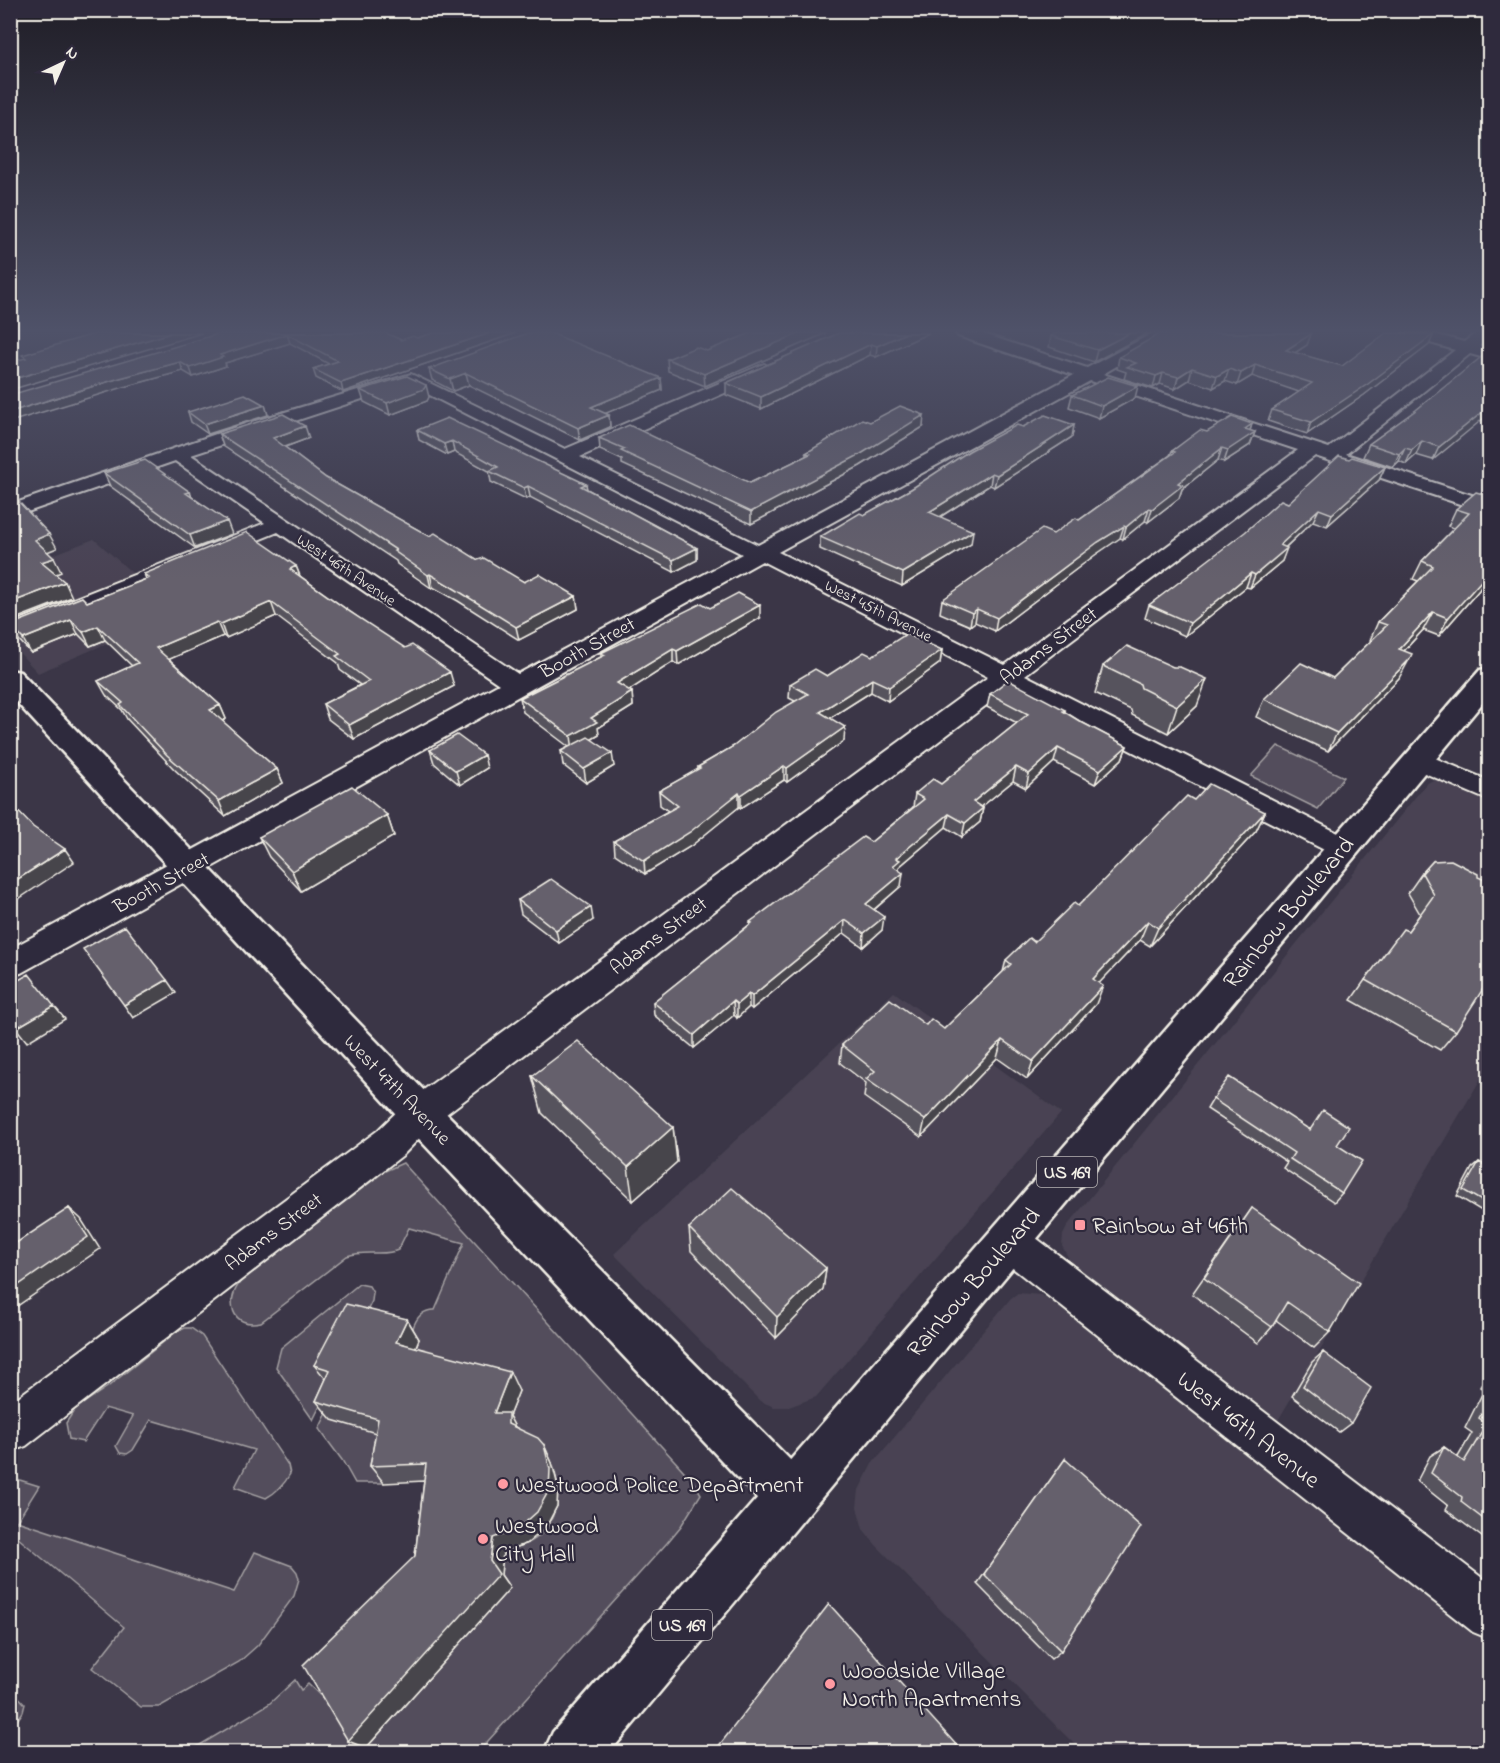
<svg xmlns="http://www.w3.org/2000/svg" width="1500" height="1763" viewBox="0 0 1500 1763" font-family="'Indie Flower',sans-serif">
<rect width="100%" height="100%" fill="#3b3647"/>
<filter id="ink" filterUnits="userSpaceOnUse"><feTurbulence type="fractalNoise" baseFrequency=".0167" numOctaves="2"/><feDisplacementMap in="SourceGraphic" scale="12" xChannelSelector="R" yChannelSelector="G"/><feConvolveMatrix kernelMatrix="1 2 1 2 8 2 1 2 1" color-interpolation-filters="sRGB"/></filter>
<g filter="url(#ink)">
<path fill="#484352" d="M94,539L138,578L11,629V571Z
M178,613L38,673L11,644V639L14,636Z
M1433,780L1449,782L1489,799V1065L1277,1422L1080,1273L1069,1259L1062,1246L1063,1235L1068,1225L1426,784Z
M894,992L1061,1113L816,1397L789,1407H774L760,1401L614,1254Z
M1018,1293L1041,1295L1057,1304L1201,1403L1489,1634V1752H1082L876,1545L863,1529L857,1507L859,1490L872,1464L1011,1298Z"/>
<path fill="#534e5c" stroke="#a4a0a2" stroke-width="1.5" d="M1278,746L1344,777L1318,809L1251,776Z
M403,1163L693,1481L701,1494L681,1526L667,1543L478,1752H188L269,1704L295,1680L301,1690L308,1684L325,1700L496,1567L504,1551C511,1548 519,1547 526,1544C558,1530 563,1491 552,1463L409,1363C409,1344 410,1309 435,1310L464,1243L409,1228L398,1250C384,1257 366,1249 347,1256L261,1322C231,1329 224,1300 242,1280L385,1171Z
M359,1284L369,1286L373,1293L372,1301L313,1420L276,1367L281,1348Z
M185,1328H191L202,1336L288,1465L290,1474C284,1485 277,1492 266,1498L235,1487L254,1450L151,1420L133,1450L127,1454L120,1453L116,1446L133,1416L105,1408L83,1442L69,1439L66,1423L75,1409L109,1386L176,1332Z
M335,1397L392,1437L384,1483H355L342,1460L319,1429Z
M10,1477L39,1486L17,1521L234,1592L255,1552L292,1566L297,1572L299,1579L294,1596L258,1645L239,1662L159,1707H141L92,1668L124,1627L11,1532Z
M12,1690L25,1704L23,1712L11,1729Z"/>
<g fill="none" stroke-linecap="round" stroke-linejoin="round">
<g stroke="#f4f1e8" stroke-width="4">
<path id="street" d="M956,333H981L1087,368L1153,333H1173L1103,374L1329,448L1455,350L1405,336L1403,333H1430L1464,342L1476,333H1490V338L1479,346L1487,349L1489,352L1487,355L1481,357L1470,354L1346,454L1490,501V514L1315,456L1025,675L1354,841L1359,848L1354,855L1344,858L1334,855L1009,688L433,1124L403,1155L26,1446L10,1452V1403L377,1131L407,1102L988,677L762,561L21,973L10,976V949L499,684L278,532L10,640V624L265,523L175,461L10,518V505L245,424L411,374L565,449L764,364L772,369L770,373L580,457L758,545L1074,375L958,336ZM1090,381L1298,450L1005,665L778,552ZM408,384L742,554L518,674L191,455Z
M1418,751L1490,781V801L1408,766L1405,760L1408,754Z
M1009,1222L1023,1228L1490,1584V1639L1473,1632L995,1254L989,1241L995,1228Z"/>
</g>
<g stroke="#f4f1e8" stroke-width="5">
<path id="secondary" d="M10,670L20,672L434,1101L808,1478L815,1496L808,1514L790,1521L772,1514L406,1125L10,695Z"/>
</g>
<g stroke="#f4f1e8" stroke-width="5">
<path id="primary" d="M1490,668V694L610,1752H544L553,1732L1480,670Z"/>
</g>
<use href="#street" fill="#2f2a3d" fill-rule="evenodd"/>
<use href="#secondary" fill="#2f2a3d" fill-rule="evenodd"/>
<use href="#primary" fill="#2f2a3d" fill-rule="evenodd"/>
</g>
<path fill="#57535d" stroke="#f4f1e8" stroke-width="1.5" d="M221,333H386L401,340L417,338L433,333H516L343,392L316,378L313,369L329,364L290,343L225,363L226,366L193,377L183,371L124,387Z
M751,333H826L705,386L668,371L667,359L707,351Z
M839,333H929L876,357L870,355L761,409L726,395V383Z
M1056,333H1148L1094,362L1049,347L1051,336Z
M1311,334L1307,345L1295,353L1342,366L1429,345L1364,395L1307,434L1268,421L1272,410L1299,392L1252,376L1237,385L1225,381L1213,388L1189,380L1175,389L1160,384L1153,388L1124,379L1126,372L1117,369L1119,357Z
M1490,350L1433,460L1416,455L1406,464L1399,461L1393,467L1363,457L1369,444L1416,410Z
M429,369L661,378L662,390L605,413L609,415L610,427L580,440L469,385L453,391L432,380Z
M360,390L429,397L427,401L390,415L364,402Z
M1072,395L1135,398L1099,418L1069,407Z
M265,405L268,415L208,434L191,422L188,412Z
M870,422L923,427L860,466L751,524L622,464V460L600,450L599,438L750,483L806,456V453Z
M1252,424L1250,431L1255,432L1250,445L1224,462L1218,460L1182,489L1179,498L1148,522L1145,521L1123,539L1120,538L1095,555L995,631L975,622L970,626L940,613L942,600L1079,520L1170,455L1172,451L1207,432Z
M1074,425L1072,437L994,487L990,485L940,517L971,544L902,586L820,549V537L864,515L1023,427Z
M417,430L586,484L587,489L697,548V560L674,572L530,497L526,499L491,482L489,471L454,452L447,455L419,440Z
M219,434L309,438L285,447L326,478L429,536L524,582L576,596L578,609L519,640L458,601L433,587L431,588L397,564L396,561L223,446Z
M1349,459L1385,467L1379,480L1327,526L1313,521L1286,547L1282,561L1250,588L1246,587L1185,636L1145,618L1149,605Z
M104,473L190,492L192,497L232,534L195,548L110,486Z
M1490,480V573L1479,590L1439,636L1423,630L1404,651L1399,678L1328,751L1256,717L1264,699L1333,678L1371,641L1370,640L1378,622L1418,581L1413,579L1422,561L1454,528L1448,526L1456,509L1482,494Z
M296,566L300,576L454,686L354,739L328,719L323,704L360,685L340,670L338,663L276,616L226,638L223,636L169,659L220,705L226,719L222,721L277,769L283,783L225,816L174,769L127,719L122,710L106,695L98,681L132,666L105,640L90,646L78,634L31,653L18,639L10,626L87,602L146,579L144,574Z
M710,608L760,618L678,665L673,662L629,690L632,692L633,706L598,728L599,735L592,739L614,766L586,783L563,765L561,751L569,747L523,712L520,698L601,657V653Z
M942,650L940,663L888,701L871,692L830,718L844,741L787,782L784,780L741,808L739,807L691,846L645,874L615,854L614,841L668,811L660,805L659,791L698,770V767L734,746L795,701L789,698L790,684L827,676L872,656Z
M1103,666L1173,667L1197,706L1168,733L1132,715L1131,710L1095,693Z
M990,694L1065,710V712L1081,722L1127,746L1122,759L1095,784L1054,762L1026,788L1013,781L981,807L983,808L980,822L962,837L946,827L899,867L901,886L874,910L882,930L863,947L844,933L752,1009L749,1007L737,1018L734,1015L694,1048L654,1015L653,1002L750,924V922L871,842L913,807L915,794L941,784L1017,723L987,707Z
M430,750L487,768L460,785L434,763Z
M1194,800L1265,812L1256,831L1150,946L1140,940L1099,983L1096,1004L1027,1079L997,1058L921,1137L864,1097L866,1083L840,1063L842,1045L926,1025L944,1029L1003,972L1006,960L1034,942L1078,906Z
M387,815L394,836L301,891L269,857L259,837Z
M1433,861L1456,1031L1440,1050L1351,1000L1365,980L1408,931L1420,914L1408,893L1422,873Z
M518,900L593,920L559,943L521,914Z
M532,1076L673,1127L677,1162L633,1201L542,1113Z
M1213,1099L1310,1129L1337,1145L1342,1193L1334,1202L1283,1168L1287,1162L1207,1109Z
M1479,1162L1490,1168V1216L1457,1196L1472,1168Z
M1252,1208L1330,1332L1314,1348L1276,1320L1272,1327L1258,1343L1192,1294Z
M689,1228L826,1268L823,1290L776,1338L691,1251Z
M407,1319L419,1339L416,1347L519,1391L509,1416L515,1427L544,1445L552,1463L558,1486L557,1506L546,1527L528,1543L503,1552L501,1575L510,1588L366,1748L348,1741L415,1556L424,1481L384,1483L370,1466L376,1433L332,1420L316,1401L326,1379L314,1365Z
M1323,1352L1351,1423L1339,1432L1292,1396L1312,1362Z
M1490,1368V1543L1446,1510L1448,1506L1417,1481L1430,1456L1444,1447L1458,1457L1472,1433L1465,1428L1484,1390L1480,1387Z
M1065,1459L1061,1651L1051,1659L977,1584Z"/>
<path fill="#47444c" stroke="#f4f1e8" stroke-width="1.5" d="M171,333H202L10,390V380Z
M490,333H516L343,392L341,383Z
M800,333H826L705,386L704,374Z
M906,333H929L876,357L877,346Z
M1130,333H1148L1094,362L1097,350Z
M287,334L290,343L225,363L226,366L193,377L190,368L220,355Z
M1311,334L1307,345L1282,361L1286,350Z
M1434,334L1429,345L1364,395L1307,434L1311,422Z
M871,344L870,355L761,409V397Z
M180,362L183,371L124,387L10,422V412L120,378Z
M1255,365L1252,376L1237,385L1241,373Z
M1192,368L1189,380L1175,389L1178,377Z
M1229,369L1225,381L1213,388L1217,376Z
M466,373L469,385L453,391L450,379Z
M1163,373L1160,384L1153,388L1156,376Z
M661,378L662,390L592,419L591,407Z
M426,385L429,397L427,401L390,415L387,403Z
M1138,386L1135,398L1099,418L1102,406Z
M265,405L268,415L208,434L204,424Z
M1490,406V413L1433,460L1439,447Z
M609,415L610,427L580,440L578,428Z
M924,415L923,427L860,466L751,524V512Z
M1252,424L1248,436L1255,432L1250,445L1224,462L1228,450L1245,429Z
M1074,425L1072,437L994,487L997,475Z
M305,426L309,438L277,450L273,438Z
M452,441L454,452L447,455L444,444Z
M1422,441L1416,455L1406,464L1412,450Z
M1222,448L1218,460L1182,489L1179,498L1148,522L1152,509L1178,483Z
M1405,448L1399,461L1393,467L1399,454Z
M1385,467L1379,480L1327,526L1332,514Z
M992,473L990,485L927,525L929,512Z
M528,486L530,497L526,499L524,488Z
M1149,508L1145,521L1123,539L1126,527Z
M1319,509L1313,521L1274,558L1280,545Z
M227,521L232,534L195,548L190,535Z
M1124,526L1120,538L1095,555L995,631L997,618L1098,542Z
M973,531L971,544L902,586L903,573Z
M49,534L57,548L42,554L35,540Z
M697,548V560L674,572L673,560Z
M1287,548L1282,561L1250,588L1255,575Z
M54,558L61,572L49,577L41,562Z
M1490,565V573L1479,590L1439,636L1448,618L1484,570Z
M296,566L301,579L290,569Z
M1251,573L1246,587L1185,636L1190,623Z
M430,574L433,587L431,588L428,575Z
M65,582L72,597L10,621V603Z
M576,596L578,609L519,640L516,627Z
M271,602L276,616L226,638L221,624Z
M760,605V618L678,665L677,651Z
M977,609L975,622L970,626L972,613Z
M1433,612L1423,630L1389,667L1399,649Z
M71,620L78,634L31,653L23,639Z
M217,622L223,636L163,662L156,648Z
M98,626L105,640L90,646L83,632Z
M673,649V662L619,697L617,683Z
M942,650L940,663L888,701L889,687Z
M1409,660L1399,678L1328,751L1337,733Z
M450,672L454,686L354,739L349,725Z
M872,679L871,692L819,725L820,712Z
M1207,679L1197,706L1168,733L1177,706Z
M632,692L633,706L598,728L599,735L573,750L571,736L591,718Z
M220,705L226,719L216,724L210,710Z
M845,727L844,741L787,782V768Z
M1127,746L1122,759L1095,784L1100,770Z
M1058,748L1054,762L1026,788L1029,774Z
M612,753L614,766L586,783L584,769Z
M484,755L487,768L460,785L456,771Z
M784,766V780L741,808V795Z
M1016,767L1013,781L970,816L973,802Z
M277,769L283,783L225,816L219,801Z
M739,793V807L691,846L645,874L644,861Z
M983,808L980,822L962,837L965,823Z
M1265,812L1256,831L1150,946L1158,928Z
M949,814L946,827L899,867L898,874L893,866L896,858Z
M387,815L394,836L301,891L292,871Z
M65,849L74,862L14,902L10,896V884Z
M903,873L901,886L864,918L866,904Z
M591,907L593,920L559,943L556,930Z
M884,917L882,930L863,947L864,933Z
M845,920L844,933L752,1009V996Z
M1148,921L1140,940L1086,997L1093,979Z
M167,980L176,993L133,1018L124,1005Z
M1103,986L1096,1004L1027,1079L1033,1061Z
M749,994V1007L737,1018V1004Z
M733,1001L734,1015L694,1048V1035Z
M54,1006L65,1019L27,1042L16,1028Z
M1002,1040L997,1058L921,1137L925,1120Z
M673,1127L677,1162L633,1201L628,1167Z
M69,1208L81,1219L100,1249L10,1311V1291Z
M826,1268L823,1290L776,1338L777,1317Z
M407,1319L419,1339L409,1363L396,1342Z
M510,1372L519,1391L509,1416L517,1431L494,1413Z
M544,1445L552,1463L558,1486L557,1506L546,1527L528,1543L503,1552L501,1575L510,1588L366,1748L348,1741L490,1561L493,1538Z"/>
<path fill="#65616c" stroke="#f4f1e8" stroke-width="1.5" d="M97,333H171L10,380V362L26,358L22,355Z
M221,333H386L401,340L413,336L417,338L433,333H490L341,383L313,369L338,361L287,334L220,355L223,357L190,368L180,362L120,378L10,412V395Z
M528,333H551L661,378L591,407L609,415L578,428L466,373L450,379L429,369Z
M751,333H800L704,374L667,359L696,347L707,351Z
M839,333H906L877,346L871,344L761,397L726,383Z
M1056,333H1130L1097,350L1051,336Z
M1161,333H1310L1311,334L1286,350L1342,366L1386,333L1434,334L1368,384L1311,422L1272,410L1312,383L1255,365L1241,373L1229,369L1217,376L1192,368L1178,377L1163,373L1156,376L1127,367L1136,363L1119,357Z
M1490,350V406L1439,447L1422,441L1412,450L1405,448L1399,454L1369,444L1416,410Z
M407,376L426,385L424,389L387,403L360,390Z
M1108,377L1138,386L1102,406L1072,395Z
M245,394L265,405L204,424L188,412Z
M900,406L924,415L861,454L751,512L621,451L625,449L599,438L629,425L750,483L810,454L806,453L862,419L870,422Z
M283,414L305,426L273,438L326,478L429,536L435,533L478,560L484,558L524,582L539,574L576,596L516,627L455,589L430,574L428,575L394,551L396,550L219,434Z
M1045,415L1074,425L997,475L992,473L929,512L973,531L903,573L820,537L860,513L864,515L911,489L969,451L1017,425L1023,427Z
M1232,417L1252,424L1245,429L1255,432L1228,450L1222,448L1178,483L1183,485L1152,509L1149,508L1126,527L1124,526L1098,542L997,618L977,609L972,613L942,600L1042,529L1053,534L1076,518L1079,520L1175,452L1172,451L1200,430L1207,432Z
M447,418L586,484L581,486L697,548L673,560L528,486L524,488L489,471L498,467L452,441L444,444L417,430Z
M1339,456L1349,459L1352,457L1385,467L1332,514L1319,509L1280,545L1287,548L1255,575L1251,573L1190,623L1149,605L1245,532L1281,500L1288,503Z
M145,460L190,492L186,493L227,521L190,535L104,473Z
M1476,492L1490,496V565L1484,570L1489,572L1448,618L1433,612L1399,649L1412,654L1409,660L1337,733L1264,699L1301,663L1333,678L1387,625L1378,622L1433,566L1422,561L1469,513L1456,509Z
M19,502L49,534L35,540L54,558L41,562L65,582L10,603V505Z
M247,532L296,566L290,569L350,612L405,648L412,645L450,672L349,725L323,704L369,681L336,656L340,654L271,602L221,624L217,622L156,648L220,705L210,710L277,769L219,801L167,755L120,705L123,703L98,681L138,663L98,626L83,632L71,620L23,639L10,625L82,597L87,602L149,578L144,574Z
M738,593L760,605L677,651L673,649L617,683L632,692L591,718L597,722L571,736L520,698L605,655L601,653L702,603L710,608Z
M906,634L942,650L889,687L872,679L820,712L845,727L787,768L784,766L741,795L739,793L690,832L644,861L614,841L678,806L659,791L700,768L698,767L734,746L776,712L808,694L790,684L815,669L827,676L864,652L872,656Z
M1127,646L1173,667H1180L1207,679L1177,706L1141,688L1140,684L1103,666Z
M1008,680L1065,710L1063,711L1081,722L1127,746L1100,770L1058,748L1029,774L1016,767L973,802L983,808L965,823L949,814L896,858L900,860L893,866L903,873L866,904L884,917L864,933L845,920L752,996L749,994L737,1004L733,1001L694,1035L653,1002L752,923L750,922L863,837L871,842L924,799L915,794L933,779L941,784L1028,714L990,694Z
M457,735L484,755L456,771L430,750Z
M588,737L612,753L584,769L561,751Z
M1209,784L1265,812L1158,928L1148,921L1093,979L1103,986L1033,1061L1002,1040L925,1120L866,1079L875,1071L842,1045L890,999L926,1025L931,1019L944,1029L1011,964L1006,960L1029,938L1034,942L1074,903L1078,906L1187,796L1194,800Z
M352,786L387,815L292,871L259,837Z
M10,803L33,827L65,849L10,884Z
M1451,860L1478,874V877L1490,882V978L1456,1031L1365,980L1403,929L1408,931L1434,895L1422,873L1433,861Z
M551,879L591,907L556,930L518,900Z
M125,926L167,980L124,1005L83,949Z
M29,974L54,1006L16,1028L10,1021V985Z
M578,1041L673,1127L628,1167L532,1076Z
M1229,1077L1310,1130L1323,1110L1349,1127L1337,1145L1362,1161L1342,1193L1290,1159L1294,1153L1213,1099Z
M1479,1162L1490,1168V1206L1463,1190Z
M732,1188L826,1268L777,1317L689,1228Z
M69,1208L88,1237L10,1291V1247Z
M1252,1208L1359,1283L1330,1332L1287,1302L1272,1327L1204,1278Z
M346,1304L407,1319L396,1342L510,1372L494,1413H508V1424L538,1438L544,1445L550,1469L549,1490L537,1512L519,1528L493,1538L490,1561L499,1574L348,1741L303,1665L415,1556L426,1464L370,1466L378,1419L316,1401L330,1370L314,1365Z
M1323,1352L1371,1388L1351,1423L1303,1386Z
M1490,1398V1524L1461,1502L1462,1497L1431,1473L1444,1447L1464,1462L1487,1424L1479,1418Z
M1065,1459L1141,1527L1061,1651L984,1574Z
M829,1604L960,1749L958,1752H714Z"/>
</g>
<linearGradient id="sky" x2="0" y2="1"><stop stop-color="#201e27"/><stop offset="0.57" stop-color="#4f5269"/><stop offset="1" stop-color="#4f5269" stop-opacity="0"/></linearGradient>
<rect width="1500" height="580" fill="url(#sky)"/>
<g fill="#ff9aa2" stroke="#2f2a3d" stroke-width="2">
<rect x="1074" y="1219" width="12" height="12" rx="3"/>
<circle cx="503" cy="1484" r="6"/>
<circle cx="483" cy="1539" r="6"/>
<circle cx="830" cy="1684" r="6"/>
</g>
<g text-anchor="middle" stroke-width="4.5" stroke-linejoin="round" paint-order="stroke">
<g font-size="16" fill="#f4f1e8" stroke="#2f2a3d">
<text transform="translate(347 569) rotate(34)" y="6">West 46th Avenue</text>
<text transform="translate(879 610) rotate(27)" y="6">West 45th Avenue</text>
</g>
<g fill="#2f2a3d" stroke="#b9b5b5" stroke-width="1.5">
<rect x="1037" y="1157" width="60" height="30" rx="4.5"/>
<rect x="652" y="1610" width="60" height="30" rx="4.5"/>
</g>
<g font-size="18" font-weight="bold" fill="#f4f1e8">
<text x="1067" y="1178">US 169</text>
<text x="682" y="1631">US 169</text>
</g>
<g font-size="20" fill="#f4f1e8" stroke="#2f2a3d">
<text transform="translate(1048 645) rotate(-37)" y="7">Adams Street</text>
<text transform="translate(587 647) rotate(-29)" y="7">Booth Street</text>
<text transform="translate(161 882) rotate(-29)" y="7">Booth Street</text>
<text transform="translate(658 935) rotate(-37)" y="7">Adams Street</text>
<text transform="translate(398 1089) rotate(46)" y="7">West 47th Avenue</text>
<text transform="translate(273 1231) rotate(-37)" y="7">Adams Street</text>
</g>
<g font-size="24" fill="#f4f1e8" stroke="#2f2a3d">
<text transform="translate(1288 912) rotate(-50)" y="8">Rainbow Boulevard</text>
<text transform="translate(973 1282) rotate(-49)" y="8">Rainbow Boulevard</text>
<text transform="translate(1249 1429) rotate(38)" y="8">West 46th Avenue</text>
</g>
<g font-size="24" fill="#f4f1e8" stroke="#2f2a3d" text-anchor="start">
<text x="1092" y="1233">Rainbow at 46th</text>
<text x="515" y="1492">Westwood Police Department</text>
<text x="495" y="1533">Westwood<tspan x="495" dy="28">City Hall</tspan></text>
<text x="842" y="1678">Woodside Village<tspan x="842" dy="28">North Apartments</tspan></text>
</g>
</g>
<rect width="1500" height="1763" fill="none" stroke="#2f2a3d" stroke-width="36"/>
<rect x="18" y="18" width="1464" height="1727" fill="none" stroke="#f4f1e8" stroke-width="2" filter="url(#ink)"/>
<g transform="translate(63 63) rotate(44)" stroke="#2f2a3d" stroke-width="4.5" paint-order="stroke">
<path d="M0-4.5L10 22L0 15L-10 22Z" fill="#f4f1e8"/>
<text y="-9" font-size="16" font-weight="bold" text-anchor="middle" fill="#f4f1e8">N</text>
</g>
</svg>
